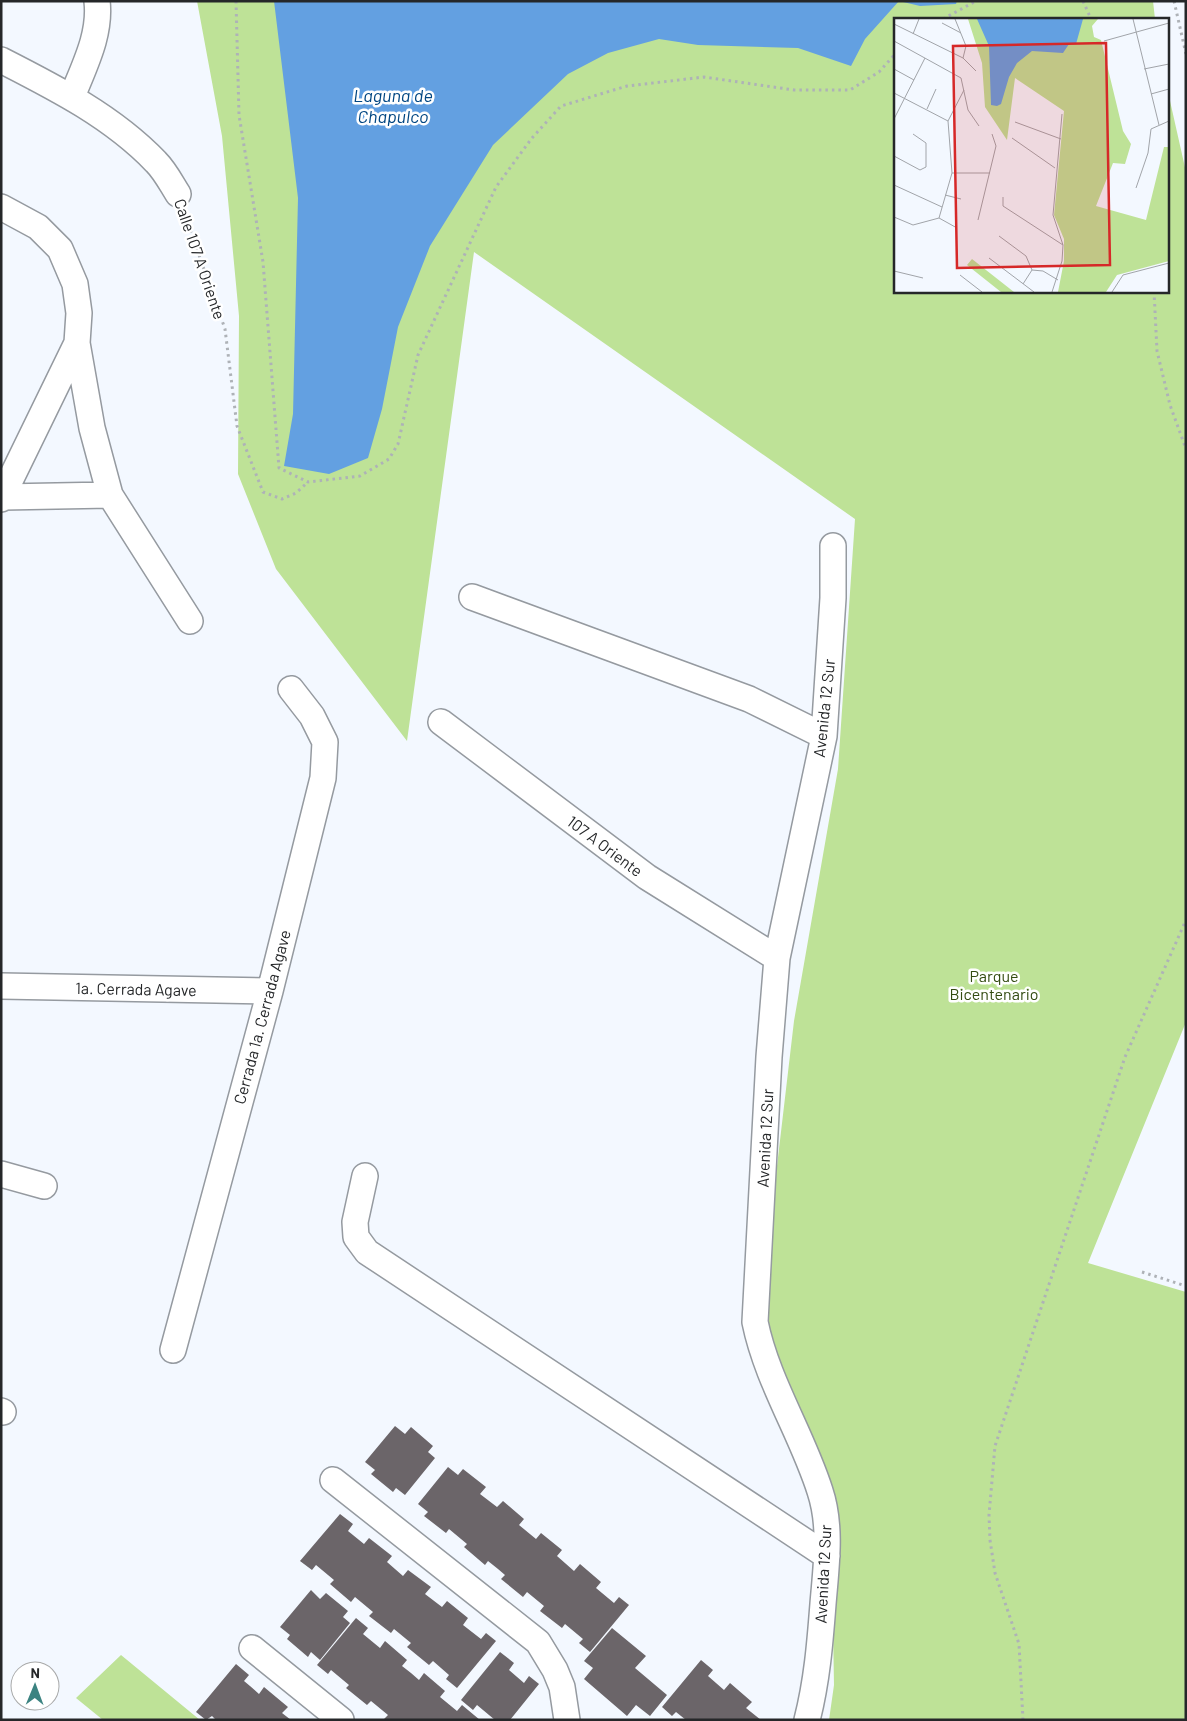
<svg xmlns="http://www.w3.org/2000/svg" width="1187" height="1721" viewBox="0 0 1187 1721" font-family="Barlow,sans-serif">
<rect width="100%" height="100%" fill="#f3f8ff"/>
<path fill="#bee297" d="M197,1H1153L1155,19H896V291H1168V92L1186,172V1022L1088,1263L1186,1292V1720H829L834,1685L831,1508L758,1328L794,1021L838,769L855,519L474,252L407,741L276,569L238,474L239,316L222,136Z
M121,1655L200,1720H103L76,1698Z"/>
<path fill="#63a0e1" d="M274,1H957L956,4L920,6L899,1L865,39L851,66L798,48L698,45L659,39L608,53L568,74L493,145L430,246L398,327L382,409L368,458L329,474L284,466L293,414L298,198Z"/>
<path fill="#6b6569" d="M395,1426L405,1434L411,1427L433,1446L428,1452L435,1458L405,1495L396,1488L393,1492L371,1474L375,1470L365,1462Z
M448,1467L458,1475L463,1469L486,1487L480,1494L497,1507L503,1501L524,1519L519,1525L536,1539L541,1533L562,1550L557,1556L574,1571L580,1564L601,1582L596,1588L614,1603L619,1597L629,1605L590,1652L579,1643L583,1639L565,1624L562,1628L540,1611L544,1606L527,1592L523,1597L501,1579L505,1575L498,1569L488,1561L485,1565L464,1547L467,1544L449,1529L446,1533L424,1516L428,1512L418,1504Z
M340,1514L353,1524L348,1531L364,1544L369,1538L392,1556L387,1562L403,1576L408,1570L431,1587L425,1594L442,1607L447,1601L468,1618L463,1625L481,1639L486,1633L496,1641L457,1688L446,1679L449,1675L433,1661L429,1665L407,1647L411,1643L394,1629L391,1633L369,1616L373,1612L355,1597L351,1602L330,1584L334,1580L316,1565L312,1570L300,1561Z
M311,1590L320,1599L326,1593L348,1611L343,1617L350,1623L320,1660L311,1652L308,1657L287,1639L290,1635L280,1627Z
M356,1618L368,1628L363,1634L380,1648L385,1641L407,1660L402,1666L411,1673L419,1680L424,1673L445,1691L440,1697L457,1711L462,1705L480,1720H383L388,1715L371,1701L367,1705L346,1688L349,1685L331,1670L328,1674L317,1665Z
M612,1628L646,1656L635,1668L667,1695L650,1716L636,1705L627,1716L584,1679L593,1668L584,1661Z
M500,1652L514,1663L509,1670L524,1683L529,1676L539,1684L510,1720H495L477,1705L473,1710L461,1700Z
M701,1660L713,1670L708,1676L724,1690L730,1683L752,1702L746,1708L761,1720H686L676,1712L672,1716L662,1707Z
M236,1664L249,1675L244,1681L250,1686L259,1694L264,1687L288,1707L282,1713L291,1720H216L212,1716L206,1720L196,1712Z"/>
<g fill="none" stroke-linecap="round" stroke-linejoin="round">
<g stroke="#959aa0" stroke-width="28">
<path id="minor" d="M1,60C56,88 113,117 156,162C165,171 171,183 178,194
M72,97C84,66 101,35 97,1
M1,207L38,227L60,249L75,284L79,313L77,343L92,428L110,495L190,621
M3,497L110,495
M1,499L77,343
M472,597L749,699L824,736
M441,722L647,877L777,958
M1,986L270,991
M1,1174L44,1186
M365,1176L355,1222L356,1237L367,1252L827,1556
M173,1350L270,991L323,778L325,742L312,716L291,689
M1,1411L3,1412
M333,1480L538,1642L555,1670L562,1687L567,1720
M252,1648L341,1720
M807,1720C817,1681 820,1643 823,1604C826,1567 832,1527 820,1491C802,1434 767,1381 755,1322L769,1057L777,958L824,736L833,598V546"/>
</g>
<path stroke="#aeb2b7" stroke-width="3" stroke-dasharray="2.5 4" stroke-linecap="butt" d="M236,1L239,115L263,262L279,468L308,482L360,476L389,459L398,444L418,355L496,187L532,138L561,106L627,86L704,77L794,90H850L879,72L896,53
M1083,1L1091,19
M1174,1L1186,54
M943,19L976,1
M186,218L225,329L237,426L263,492L282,499L296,493L308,482
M1154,291L1157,351L1170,405L1186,449
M1142,1272L1186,1286
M1023,1720L1019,1644L995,1573L990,1540L989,1515L995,1446L1125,1057L1186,920"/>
<use href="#minor" stroke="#fff" stroke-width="25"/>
</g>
<g text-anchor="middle" stroke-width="5" stroke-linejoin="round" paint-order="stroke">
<g font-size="16" fill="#252729" stroke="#fff">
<text transform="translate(200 259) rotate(71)" y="6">Calle 107 A Oriente</text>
<text transform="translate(824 708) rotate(-84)" y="6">Avenida 12 Sur</text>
<text transform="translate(605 846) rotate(37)" y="6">107 A Oriente</text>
<text transform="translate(136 989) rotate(1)" y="6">1a. Cerrada Agave</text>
<text transform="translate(262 1017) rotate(-75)" y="6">Cerrada 1a. Cerrada Agave</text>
<text transform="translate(765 1138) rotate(-87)" y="6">Avenida 12 Sur</text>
<text transform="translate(823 1574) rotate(-87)" y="6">Avenida 12 Sur</text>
</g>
<g font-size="16" fill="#334b11" stroke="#fff">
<text x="994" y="982">Parque<tspan x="994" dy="18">Bicentenario</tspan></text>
</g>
<g font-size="18" font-style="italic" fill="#004682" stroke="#fff">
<text x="393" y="102">Laguna de<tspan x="393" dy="21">Chapulco</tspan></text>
</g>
</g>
<g transform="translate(894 18)">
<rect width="275" height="275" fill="#f3f8ff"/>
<path d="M74,1H204L198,8L200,19L207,22L229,113L237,126L231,146L219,145L202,188L252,202L270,129H275V243L223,257L212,274H164L170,243V221L160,197L170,93L121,60L113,122L91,89L88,45ZM78,241L120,274H107L73,247Z" fill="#bee297"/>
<path d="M83,1H189L182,26H175L169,35L138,33L123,45L115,59L107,86L103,88L97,87L95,28Z" fill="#63a0e1"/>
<path fill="none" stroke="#a1a4a9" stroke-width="1" d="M61,1L72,28L69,40M239,1L265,107M48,5L67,15M0,6L69,40L82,53M19,16L25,1M0,23L67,60L74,92L85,108M210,23L275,5M0,51L20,62M250,51L275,46M0,75L54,103M257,76L275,71M33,91L42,71M0,101L31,40M121,104L167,121M118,120L161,150M0,138L26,152L32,149V125L19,116M58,155H96M0,167L48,189M242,170L254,135L257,111L275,103M51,177L67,181M109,179V188L169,227M0,199L19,207L45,200M45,200L58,155L54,103L70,72M45,200L63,210M84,202L102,128L98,116M105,218L132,238L138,252L149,253L164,262M95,240L140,274M0,253L29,260M66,257L88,274M129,266L138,252M158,274L168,243L169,227L159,197L168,96M218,274L229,257L275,245"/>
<path fill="#d62828" fill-opacity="0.15" stroke="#d62828" stroke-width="2.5" d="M212,25L216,247L63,250L59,28Z"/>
<rect width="275" height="275" fill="none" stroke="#252729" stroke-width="2.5"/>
</g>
<rect width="1187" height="1721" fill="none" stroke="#252729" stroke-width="5"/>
<g transform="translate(35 1686) rotate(1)"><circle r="24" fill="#ffffff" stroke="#a8a9a9"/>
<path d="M0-4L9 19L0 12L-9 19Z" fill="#3b8381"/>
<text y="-8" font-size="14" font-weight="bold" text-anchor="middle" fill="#252729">N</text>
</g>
</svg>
